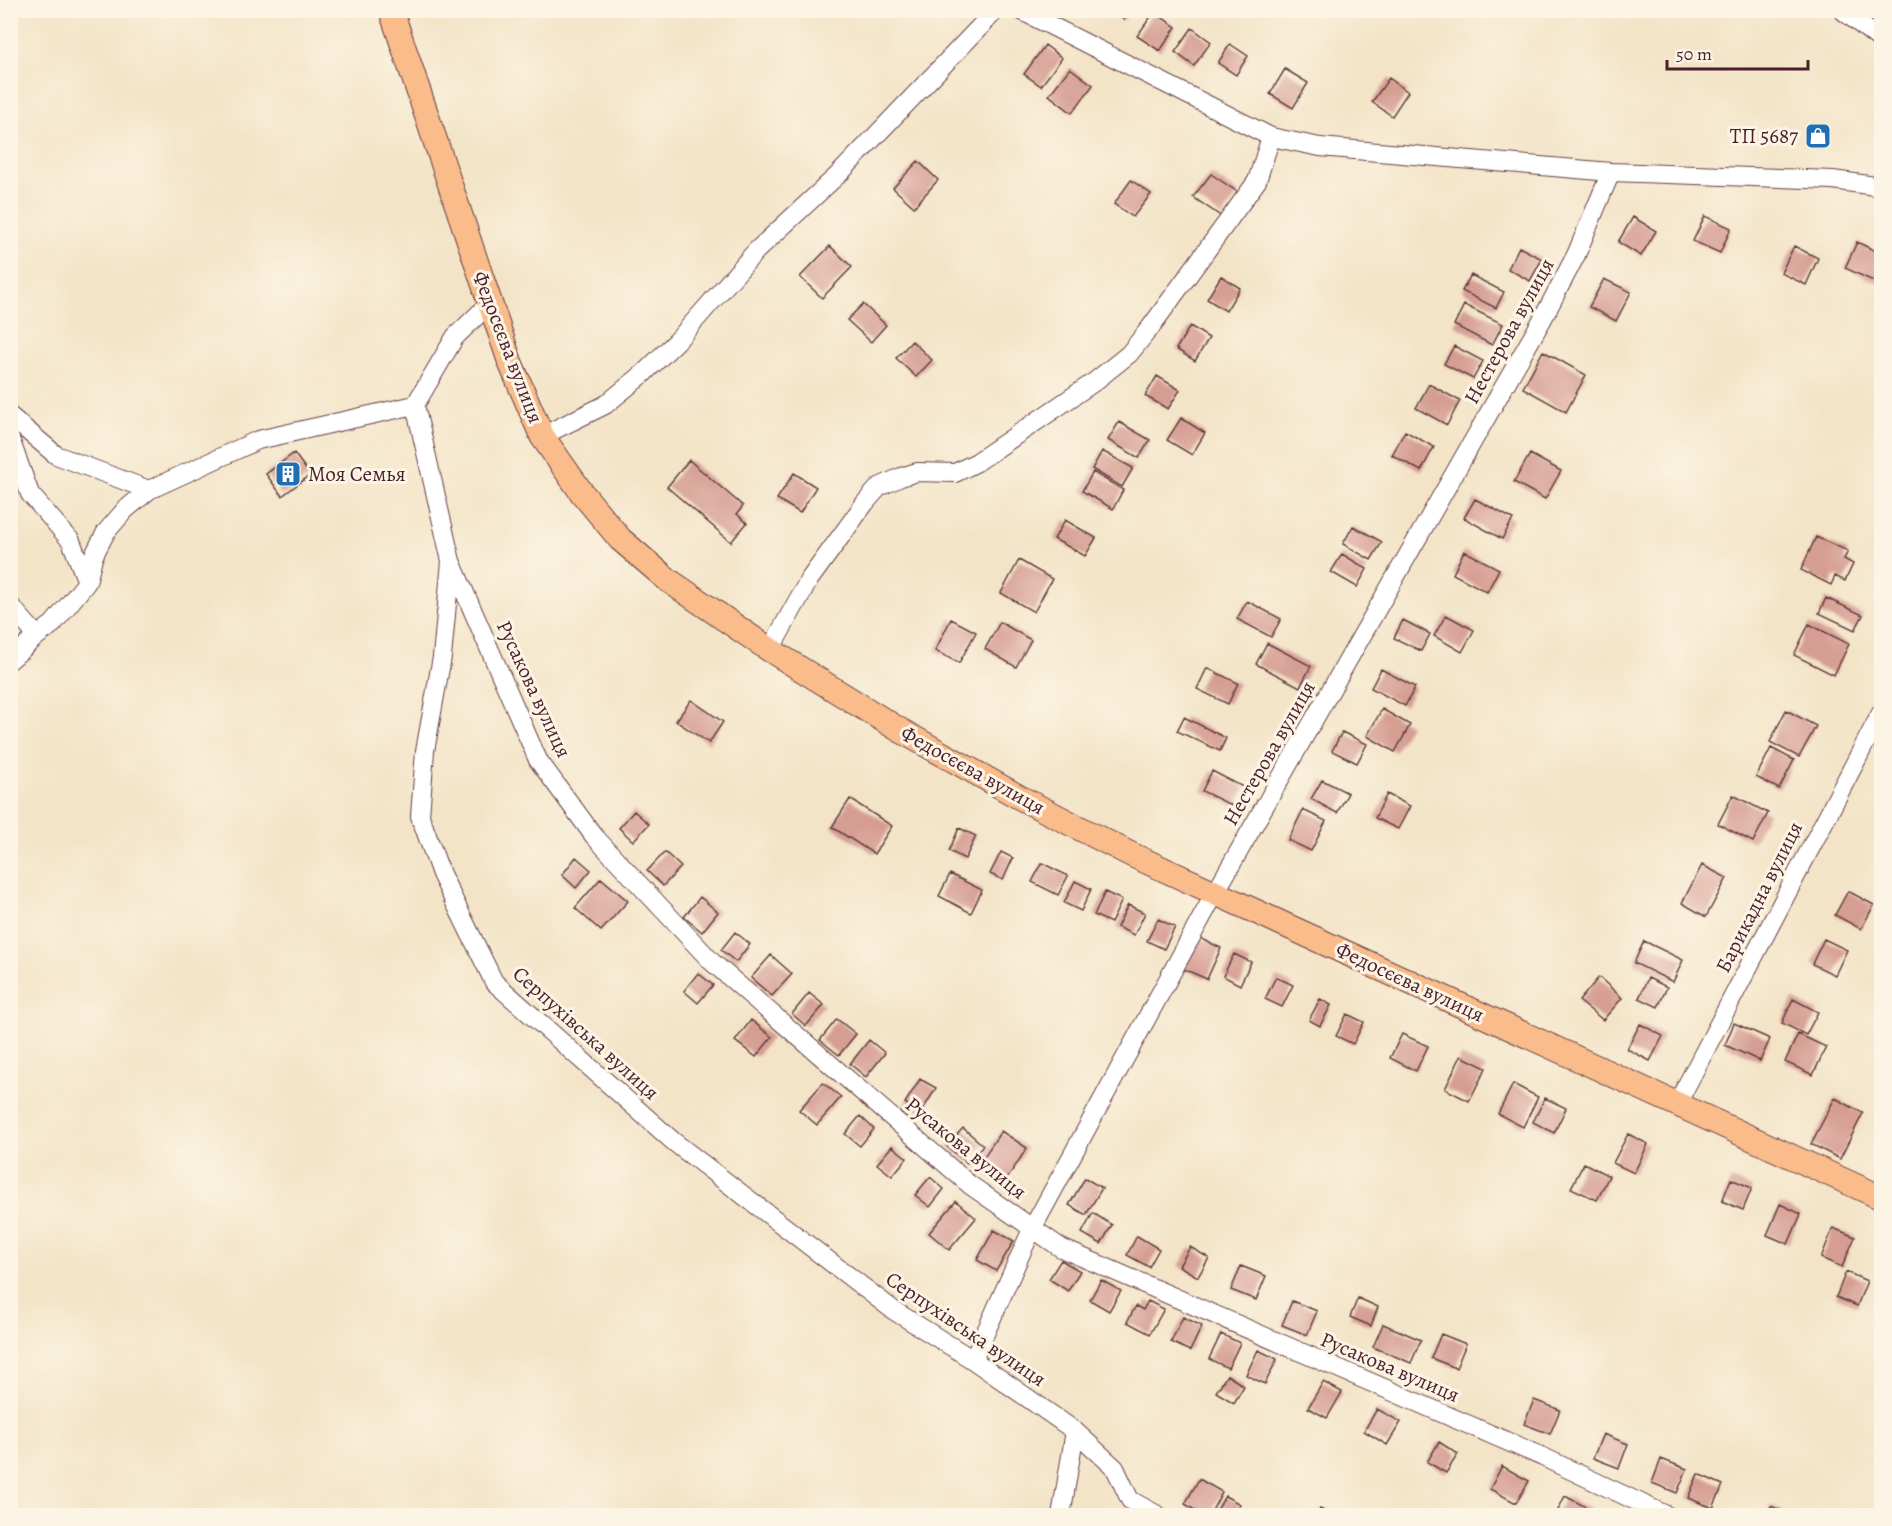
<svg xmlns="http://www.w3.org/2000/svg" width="1892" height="1526" viewBox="0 0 1892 1526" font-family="Alegreya,serif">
<rect width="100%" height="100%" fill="#fcf5e5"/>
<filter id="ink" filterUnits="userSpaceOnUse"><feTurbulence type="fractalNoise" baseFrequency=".0167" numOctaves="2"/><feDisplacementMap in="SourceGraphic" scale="12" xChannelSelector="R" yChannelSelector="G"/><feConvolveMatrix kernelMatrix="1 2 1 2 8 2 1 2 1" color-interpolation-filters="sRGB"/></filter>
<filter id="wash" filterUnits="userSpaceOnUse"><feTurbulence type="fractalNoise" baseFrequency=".008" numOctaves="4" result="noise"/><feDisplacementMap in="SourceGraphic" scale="24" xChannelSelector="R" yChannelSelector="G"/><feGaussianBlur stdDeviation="1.35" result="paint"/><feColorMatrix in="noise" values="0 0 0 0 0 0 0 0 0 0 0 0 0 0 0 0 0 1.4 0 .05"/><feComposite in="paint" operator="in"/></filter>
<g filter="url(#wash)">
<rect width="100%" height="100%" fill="#f3e4c7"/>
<g id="blocks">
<path fill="#d69e93" d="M1110,10H1130L1124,20Z
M1154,12L1176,27L1160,51L1137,36Z
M1192,28L1211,42L1194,66L1175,52Z
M1230,44L1248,56L1236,75L1218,63Z
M1045,45L1062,58L1041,86L1024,74Z
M1070,68L1093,85L1072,113L1049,95Z
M1285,69L1308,83L1293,108L1270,94Z
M1389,78L1408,92L1392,116L1372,102Z
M918,161L938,180L914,207L893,188Z
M1211,174L1239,193L1222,217L1193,197Z
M1131,180L1151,194L1133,217L1114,204Z
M1705,216L1731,228L1720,253L1693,241Z
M1633,217L1656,231L1641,256L1618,242Z
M1857,242L1882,254V285L1845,268Z
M830,246L852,267L822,298L800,277Z
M1794,246L1818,258L1806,285L1781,273Z
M1519,247L1542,259L1530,281L1508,269Z
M1471,275L1504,292L1496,308L1462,291Z
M1221,276L1240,288L1226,311L1207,299Z
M1604,279L1631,292L1616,321L1589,307Z
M863,304L886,325L871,342L847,320Z
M1464,305L1503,324L1492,345L1454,325Z
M1190,326L1209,338L1195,361L1176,349Z
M912,341L932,360L916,377L896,358Z
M1454,346L1483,361L1473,379L1444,364Z
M1543,351L1586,375L1566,412L1523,388Z
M1157,376L1180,390L1168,409L1145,396Z
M1429,384L1460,401L1447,425L1416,408Z
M1181,418L1205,433L1192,455L1167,440Z
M1119,422L1150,440L1139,458L1108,440Z
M1405,431L1434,447L1421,471L1392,455Z
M1102,451L1133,468L1122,487L1092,469Z
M294,453L310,475L282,496L266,474Z
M1530,454L1561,471L1545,499L1514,482Z
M689,460L743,506L737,514L747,523L731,542L667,487Z
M1093,472L1123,490L1113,509L1082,491Z
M794,473L816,487L800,513L777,499Z
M1475,499L1513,519L1502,539L1464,518Z
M1065,520L1096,538L1085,556L1054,539Z
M1353,526L1382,542L1371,560L1343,544Z
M1816,537L1848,551L1844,559L1853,564L1845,581L1835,576L1831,585L1801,570Z
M1464,551L1499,569L1487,592L1453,574Z
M1342,554L1367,569L1357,587L1331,572Z
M1019,560L1052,579L1034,612L1001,593Z
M1826,598L1863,615L1855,630L1819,613Z
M1247,601L1281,619L1271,637L1237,619Z
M1446,615L1474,630L1462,652L1434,636Z
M951,619L976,632L959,663L935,651Z
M1403,620L1430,634L1421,651L1394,638Z
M1000,622L1031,640L1016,667L985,649Z
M1809,624L1849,644L1834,675L1794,655Z
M1267,643L1311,666L1300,687L1256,664Z
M1207,668L1238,683L1228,704L1197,689Z
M1381,669L1415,687L1405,706L1371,688Z
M691,700L723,722L709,743L676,721Z
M1382,709L1410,725L1395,752L1367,736Z
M1786,710L1816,726L1799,757L1770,742Z
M1184,717L1226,738L1220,751L1177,731Z
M1342,732L1367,744L1357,763L1332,751Z
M1771,748L1794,760L1779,789L1756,777Z
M1212,771L1245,788L1235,807L1202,791Z
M1322,780L1348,793L1337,813L1311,799Z
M1387,794L1410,806L1398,829L1375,818Z
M1733,795L1768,813L1753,842L1718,824Z
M850,799L892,826L874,854L832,827Z
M1303,810L1326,821L1311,851L1288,840Z
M634,811L649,824L633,841L619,828Z
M959,828L976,836L965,859L949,851Z
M665,852L681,867L663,886L647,871Z
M1001,852L1013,858L1003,880L990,874Z
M576,857L591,870L576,888L562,875Z
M1042,863L1068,876L1058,895L1032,882Z
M1702,865L1727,878L1706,917L1682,903Z
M950,874L982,890L971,913L939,896Z
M601,878L628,901L601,931L575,908Z
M1075,881L1091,889L1081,911L1064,903Z
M1848,891L1874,905L1861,929L1835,915Z
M1105,892L1122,900L1111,923L1094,915Z
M700,897L718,912L702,932L684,917Z
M1128,905L1145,913L1134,935L1117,927Z
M1158,919L1175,927L1164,949L1147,941Z
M735,932L750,944L736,962L721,950Z
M1196,936L1221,948L1207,979L1181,968Z
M1824,939L1847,950L1835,975L1812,964Z
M1644,941L1683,960L1673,982L1634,963Z
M1234,954L1251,962L1240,985L1223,976Z
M771,955L792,974L772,996L751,978Z
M698,973L713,985L698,1003L684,991Z
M1276,977L1293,985L1282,1007L1265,999Z
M1599,977L1622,998L1603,1020L1579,1001Z
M1648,978L1667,987L1658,1007L1639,998Z
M809,993L824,1005L806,1026L792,1014Z
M1320,999L1331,1005L1320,1026L1309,1020Z
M1793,999L1818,1012L1806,1035L1782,1023Z
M1347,1014L1364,1022L1353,1044L1336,1036Z
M837,1019L856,1034L839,1055L820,1040Z
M751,1020L772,1037L756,1057L735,1041Z
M1734,1023L1770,1039L1760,1061L1725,1045Z
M1640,1024L1663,1036L1650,1061L1627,1049Z
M1402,1034L1428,1046L1416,1071L1390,1058Z
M1798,1034L1826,1047L1813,1075L1785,1062Z
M869,1040L885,1053L866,1077L850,1064Z
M1461,1056L1486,1068L1469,1101L1445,1089Z
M920,1079L936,1088L921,1113L905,1103Z
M823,1083L841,1097L817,1125L799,1110Z
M1513,1084L1538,1097L1523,1127L1498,1114Z
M1545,1098L1566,1108L1554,1133L1533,1122Z
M1835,1098L1863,1113L1840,1159L1811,1144Z
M860,1116L874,1129L860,1146L845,1134Z
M963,1128L983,1145L967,1163L947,1146Z
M1001,1131L1027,1148L1003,1185L977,1167Z
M1628,1134L1648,1144L1634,1173L1613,1163Z
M892,1146L907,1158L892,1176L877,1164Z
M1584,1163L1609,1176L1597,1200L1571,1188Z
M930,1177L944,1189L930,1207L915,1195Z
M1085,1178L1102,1188L1086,1215L1069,1205Z
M1731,1179L1752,1188L1743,1210L1722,1201Z
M956,1201L976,1218L949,1250L929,1233Z
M1780,1204L1801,1214L1788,1244L1767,1235Z
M1093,1213L1112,1225L1101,1244L1082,1233Z
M1833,1228L1855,1237L1842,1267L1821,1258Z
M994,1230L1014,1241L996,1271L977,1260Z
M1137,1236L1159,1249L1149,1267L1127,1255Z
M1190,1247L1209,1258L1198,1277L1179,1266Z
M1061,1260L1080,1271L1068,1291L1049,1279Z
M1241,1266L1266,1276L1256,1300L1231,1290Z
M1846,1272L1867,1281L1857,1306L1836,1297Z
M1101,1280L1121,1291L1109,1311L1090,1300Z
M1358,1298L1378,1307L1371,1326L1350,1317Z
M1148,1301L1164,1309L1150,1334L1127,1322L1136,1306L1143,1310Z
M1292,1301L1317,1311L1307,1335L1282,1325Z
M1183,1317L1202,1326L1190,1351L1171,1342Z
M1383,1324L1421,1340L1411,1363L1373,1347Z
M1221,1334L1240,1343L1228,1368L1209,1359Z
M1441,1334L1466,1344L1456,1368L1431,1358Z
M1258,1350L1277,1359L1265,1384L1246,1375Z
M1227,1375L1244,1386L1234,1403L1216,1392Z
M1323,1382L1342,1392L1327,1418L1308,1408Z
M1534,1400L1560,1410L1550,1434L1524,1424Z
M1377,1409L1401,1422L1387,1445L1364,1431Z
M1603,1434L1628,1444L1619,1468L1593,1458Z
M1439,1442L1458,1454L1446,1473L1427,1462Z
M1661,1459L1687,1469L1677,1493L1652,1483Z
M1502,1466L1529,1481L1516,1503L1490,1489Z
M1698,1474L1723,1485L1713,1508L1688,1498Z
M1199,1479L1222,1492L1209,1516H1204L1185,1504Z
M1225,1496L1240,1504L1234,1516H1214Z
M1565,1496L1590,1509L1586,1516H1555Z
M1771,1506L1793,1516H1767Z
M1320,1509L1334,1516H1317Z"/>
</g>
</g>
<g filter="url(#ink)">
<use href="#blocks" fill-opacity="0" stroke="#633d42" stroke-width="1.5"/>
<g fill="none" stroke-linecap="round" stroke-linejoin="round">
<g stroke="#633d42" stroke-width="20">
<path id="minor" d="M1020,10L1271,137L1320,147L1611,172L1833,180L1882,187
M1842,10L1882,41
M489,304L455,337L415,405L451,561L442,657L425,751L420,816L441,874L494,982L674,1142L893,1310L973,1360L1075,1431L1115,1468L1130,1500L1159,1516
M10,416L56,455L149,490
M542,436L605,405L643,374L677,341L756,251L840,173L996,10
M10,439L30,494L71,541L87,582
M451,561L538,760L594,836L712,962L970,1185L1061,1248L1543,1457L1668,1516
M10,605L37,636
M770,650L809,580L865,503L879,487L901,477L917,472L955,473L977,462L1094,382L1129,354L1150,328L1257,181L1271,137
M10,660L37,636L53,624L87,582L94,555L106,532L125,510L149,490L258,440L415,405
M1677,1104L1882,711
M973,1360L1032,1229L1215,893L1542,320L1576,255L1611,172
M1061,1516L1075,1431"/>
</g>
<g stroke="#633d42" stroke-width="26">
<path id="major" d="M391,10L510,362L542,436L582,493L620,539L668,580L770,650L898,729L1019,797L1130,854L1882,1198"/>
</g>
<use href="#minor" stroke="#fff" stroke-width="18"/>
<use href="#major" stroke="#f9bc8a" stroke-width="24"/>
</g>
</g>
<defs>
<g id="shop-square" transform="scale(1.35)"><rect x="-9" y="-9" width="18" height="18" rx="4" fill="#1f6fb2" stroke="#fcf5e5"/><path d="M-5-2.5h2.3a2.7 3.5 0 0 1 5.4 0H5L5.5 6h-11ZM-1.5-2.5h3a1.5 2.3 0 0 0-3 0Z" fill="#fff"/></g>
<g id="building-square" transform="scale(1.35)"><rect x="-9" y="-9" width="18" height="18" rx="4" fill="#1f6fb2" stroke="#fcf5e5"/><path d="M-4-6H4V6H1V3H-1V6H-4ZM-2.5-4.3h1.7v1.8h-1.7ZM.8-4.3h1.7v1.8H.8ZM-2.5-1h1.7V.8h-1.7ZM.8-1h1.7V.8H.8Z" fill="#fff"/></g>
</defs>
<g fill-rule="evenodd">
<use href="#shop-square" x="1818" y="136"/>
<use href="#building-square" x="288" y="474"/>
</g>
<g text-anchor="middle" stroke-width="6" stroke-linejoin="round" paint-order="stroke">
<g font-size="21" fill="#4a1f2b" stroke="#fcf5e5" text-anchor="end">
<text x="1798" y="143">ТП 5687</text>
<text x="308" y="481" text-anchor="start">Моя Семья</text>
</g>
<g font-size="21" fill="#4a1f2b" stroke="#fcf5e5">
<text transform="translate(1509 331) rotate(-61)" y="7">Нестерова вулиця</text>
<text transform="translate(508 347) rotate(69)" y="7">Федосєєва вулиця</text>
<text transform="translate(534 689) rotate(65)" y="7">Русакова вулиця</text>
<text transform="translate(1269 753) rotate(-60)" y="7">Нестерова вулиця</text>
<text transform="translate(973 770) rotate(29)" y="7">Федосєєва вулиця</text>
<text transform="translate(1759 897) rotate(-63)" y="7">Барикадна вулиця</text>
<text transform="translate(1410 982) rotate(25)" y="7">Федосєєва вулиця</text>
<text transform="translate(586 1033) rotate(42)" y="7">Серпухівська вулиця</text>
<text transform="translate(966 1148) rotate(39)" y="7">Русакова вулиця</text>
<text transform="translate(966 1329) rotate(34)" y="7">Серпухівська вулиця</text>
<text transform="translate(1390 1367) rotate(23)" y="7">Русакова вулиця</text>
</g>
</g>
<rect width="1892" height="1526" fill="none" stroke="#fcf5e5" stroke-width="36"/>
<path d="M1667 60v9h141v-9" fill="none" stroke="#4a1f2b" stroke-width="3"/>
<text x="1676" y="60" font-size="18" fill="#4a1f2b" stroke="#fcf5e5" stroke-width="4.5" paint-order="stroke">50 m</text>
</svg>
